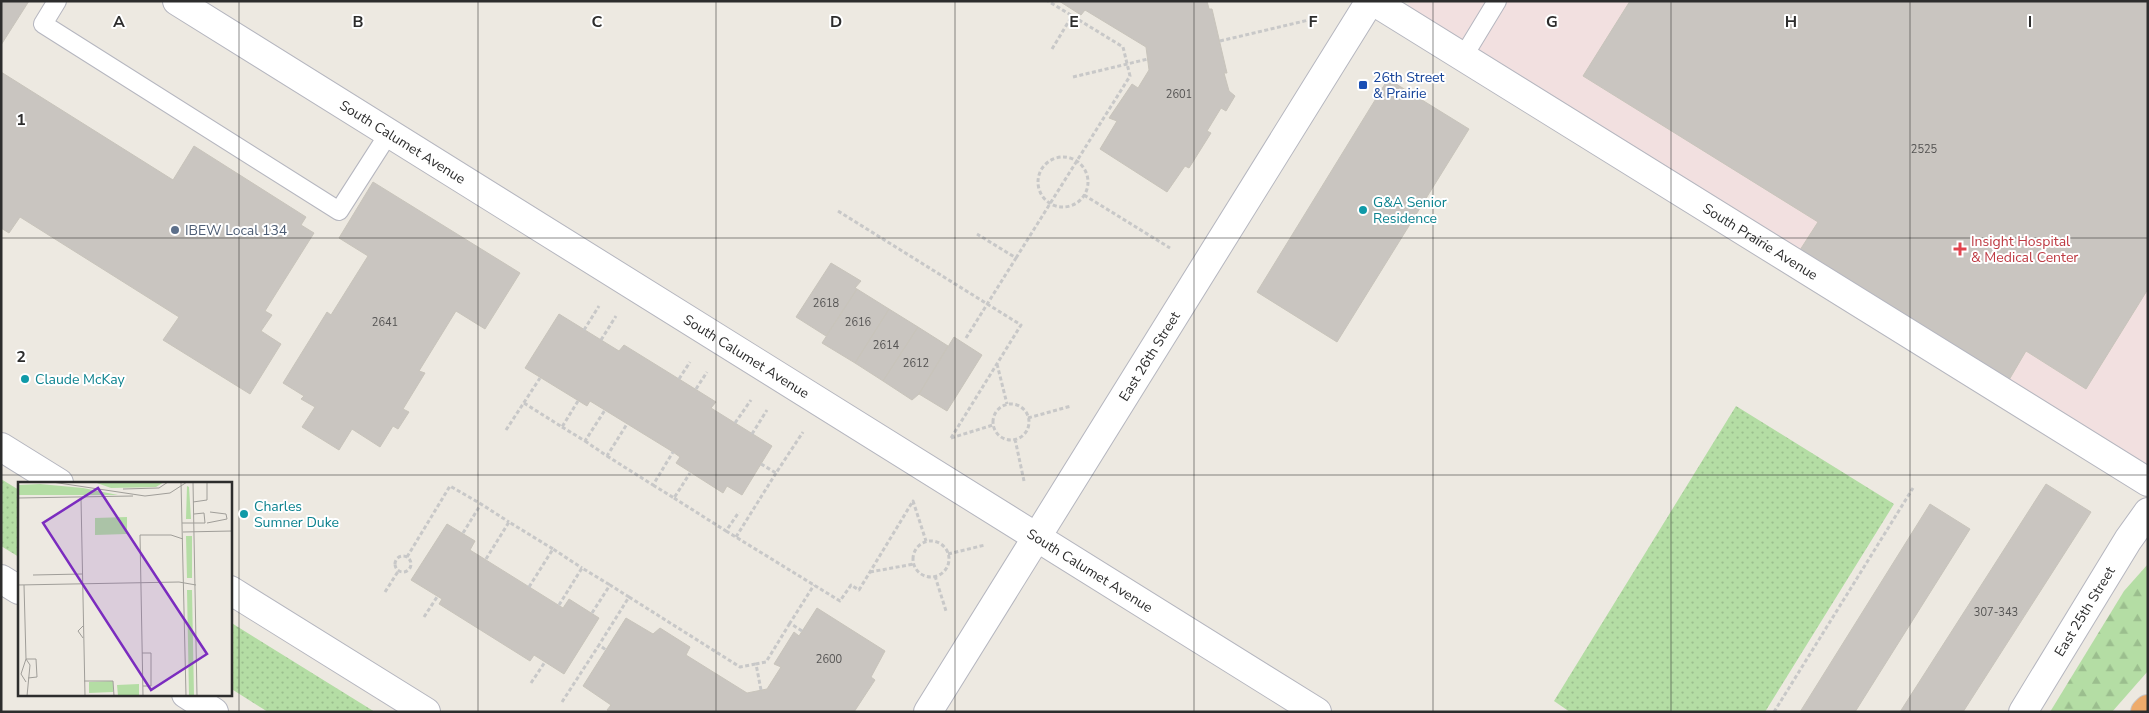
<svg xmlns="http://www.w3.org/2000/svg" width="2149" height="713" viewBox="0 0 2149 713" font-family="'Nunito Sans',sans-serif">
<defs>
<pattern id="grass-dots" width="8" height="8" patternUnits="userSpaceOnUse" patternTransform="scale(1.25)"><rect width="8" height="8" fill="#b4dda4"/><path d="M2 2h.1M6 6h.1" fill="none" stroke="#9bbe8e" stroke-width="1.8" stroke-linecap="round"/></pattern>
<pattern id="forest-firs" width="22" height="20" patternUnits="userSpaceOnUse" patternTransform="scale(1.25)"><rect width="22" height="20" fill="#b4dda4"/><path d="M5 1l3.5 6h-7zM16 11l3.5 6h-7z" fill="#9bbe8e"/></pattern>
</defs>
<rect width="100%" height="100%" fill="#ede9e1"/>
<path fill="#f2e0e0" d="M1410,1H2148V480L1400,18Z"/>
<path fill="url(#grass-dots)" d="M1736,406L1894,504L1765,712H1570L1554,701Z
M1,479L19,490V557L1,546Z
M230,622L375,712H268L230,688Z"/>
<path fill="url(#forest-firs)" d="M2148,564V671L2112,712H2050L2124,591Z"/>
<path fill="#c9c5c0" stroke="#c8c4bb" d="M1,1H29L1,45Z
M1059,1H1207L1209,9H1212L1227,73H1224L1229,91L1235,96L1226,111L1221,108L1207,131L1211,133L1189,168L1185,166L1167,192L1100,149L1117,121L1109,118L1132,84L1138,88L1149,70L1146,47L1085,10L1081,15Z
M1630,1H2148V289L2086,389L2026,351L2009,380L1800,250L1818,222L1583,76Z
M1,72L173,180L194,146L306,217L301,225L314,233L265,311L272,315L261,331L281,344L250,394L163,340L179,317L20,217L9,233L1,228Z
M1388,79L1469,129L1337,342L1257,292Z
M373,182L520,273L485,329L456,311L419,371L425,373L403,409L409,412L398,429L393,426L380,447L352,429L339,450L302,427L315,407L301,399L304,396L283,383L327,312L331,315L368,256L339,238Z
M831,263L861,281L855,288L857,289L826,336L796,317Z
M857,289L889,309L855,363L822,343Z
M889,309L918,327L883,381L855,363Z
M559,314L619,351L624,345L679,379L716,402L711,408L772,446L742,495L727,486L723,493L676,463L680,457L673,452L590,401L587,406L525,368Z
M918,327L948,346L919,394L912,400L883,381Z
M954,337L982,355L947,411L919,394Z
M2046,484L2091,512L1963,712H1900Z
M1930,504L1970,529L1855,712H1800Z
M447,524L475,541L470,550L563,608L569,599L599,618L564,674L534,655L530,661L439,604L442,599L411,580Z
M817,608L885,651L871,677L875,680L854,712H610L607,710L611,705L583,686L626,618L653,634L660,628L690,647L686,655L747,693L767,689L781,667L774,664L794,632L799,636Z"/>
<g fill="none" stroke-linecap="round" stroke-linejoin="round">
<g stroke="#b5b6bf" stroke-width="20">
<path id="lane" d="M57,1L43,24L339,211L389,133
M1463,57L1497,1"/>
</g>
<g stroke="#b5b6bf" stroke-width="30">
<g id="street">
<path id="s1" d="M177,1L1317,712"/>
<path id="s2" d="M1373,1L2148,482"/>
</g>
</g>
<g stroke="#b5b6bf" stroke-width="30">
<g id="secondary">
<path d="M1,447L59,483"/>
<path d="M1,579L19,590"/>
<path d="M230,590L426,712"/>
<path d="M186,694L214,712"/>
<path id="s3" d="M928,712L1370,1"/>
<path id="s4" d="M2023,712L2128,540L2148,512"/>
</g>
</g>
<g stroke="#c8c8c8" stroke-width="30">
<path id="highway" d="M2145,712L2148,709"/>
</g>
<path stroke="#c8c8c8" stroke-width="3" stroke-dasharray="4 2.5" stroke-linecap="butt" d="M1220,41L1313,19
M1052,49L1072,16
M1073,77L1148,59
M1038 182a25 25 0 1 1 50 0a25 25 0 1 1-50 0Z
M1084,195L1170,248
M838,211L1021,325L951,438
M1016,258L1130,76L1123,47L1048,1
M584,330L599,306
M966,338L1016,258L977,234
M601,340L616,316
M997,364L1007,404
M679,379L690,362
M696,389L707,372
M524,403L562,427L578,401
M993 422a18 18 0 1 1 36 0a18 18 0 1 1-36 0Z
M1028,418L1071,406
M735,423L751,400
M562,427L585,441L605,410
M506,430L540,378
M752,434L767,410
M951,438L993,425
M1015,439L1024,481
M585,441L607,456L627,424
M607,456L653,485L673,452
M761,464L776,473L803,432
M653,485L674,498L690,473
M674,498L726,531L739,512
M726,531L840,601L851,585L859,590L913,501L926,541
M463,533L481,504L509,522
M736,537L776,473
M913 559a18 18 0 1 1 36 0a18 18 0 1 1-36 0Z
M948,554L985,545
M395 564a8 8 0 1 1 16 0a8 8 0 1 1-16 0Z
M407,557L450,486L481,504
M486,559L509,522L553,549
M870,572L914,564
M935,576L946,611
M529,587L553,549L582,568
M385,592L399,570
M629,597L740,667L756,664
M559,605L582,568L610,585
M592,613L610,585L629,597L599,645
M424,617L437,597
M802,631L790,623L814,585
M531,683L545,662
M761,690L756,664L766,662L790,623
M562,702L599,645L606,650
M1774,712L1913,488"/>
<use href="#lane" stroke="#fff" stroke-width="18"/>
<use href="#street" stroke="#fff" stroke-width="28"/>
<use href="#secondary" stroke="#fff" stroke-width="28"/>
<use href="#highway" stroke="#eeab6b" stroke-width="28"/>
</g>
<path fill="none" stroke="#2d2d2d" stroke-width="1" stroke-opacity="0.55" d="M239,1V712M478,1V712M716,1V712M955,1V712M1194,1V712M1433,1V712M1671,1V712M1910,1V712M1,238H2148M1,475H2148"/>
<rect fill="#1a4fb4" stroke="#fff" stroke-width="2" x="1358" y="80" width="10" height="10" rx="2.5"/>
<g fill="#0f9aa8" stroke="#fff" stroke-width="2">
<circle cx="1363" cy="210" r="5"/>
<circle cx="25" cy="379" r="5"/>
<circle cx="244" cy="514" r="5"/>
</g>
<circle fill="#5c6f8a" stroke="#fff" stroke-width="2" cx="175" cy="230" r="5"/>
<path fill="#e0444e" stroke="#fff" stroke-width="2" d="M1957.5 241.5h5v5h5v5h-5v5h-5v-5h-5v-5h5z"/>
<g text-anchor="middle" stroke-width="4" stroke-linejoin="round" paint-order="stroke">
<g font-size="11" fill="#545352">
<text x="1179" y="98">2601</text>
<text x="1924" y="153">2525</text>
<text x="826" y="307">2618</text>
<text x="385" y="326">2641</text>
<text x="858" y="326">2616</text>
<text x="886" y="349">2614</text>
<text x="916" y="367">2612</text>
<text x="1996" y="616">307-343</text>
<text x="829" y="663">2600</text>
</g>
<g font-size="14" fill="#164399" stroke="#fff" text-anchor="start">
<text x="1373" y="82">26th Street<tspan x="1373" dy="16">&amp; Prairie</tspan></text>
</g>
<g font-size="14" fill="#2d2d2d" stroke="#fff">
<text dy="5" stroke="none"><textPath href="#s1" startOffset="266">South Calumet Avenue</textPath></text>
<text dy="5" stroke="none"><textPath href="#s2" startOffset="456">South Prairie Avenue</textPath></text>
<text dy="5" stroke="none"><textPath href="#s1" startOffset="671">South Calumet Avenue</textPath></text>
<text dy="5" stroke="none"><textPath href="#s3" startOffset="419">East 26th Street</textPath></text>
<text dy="5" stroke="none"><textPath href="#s1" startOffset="1076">South Calumet Avenue</textPath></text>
<text dy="5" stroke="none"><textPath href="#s4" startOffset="118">East 25th Street</textPath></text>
</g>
<g font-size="14" fill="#0d838f" stroke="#fff" text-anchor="start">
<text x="1373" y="207">G&amp;A Senior<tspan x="1373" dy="16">Residence</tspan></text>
<text x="35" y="384">Claude McKay</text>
<text x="254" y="511">Charles<tspan x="254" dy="16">Sumner Duke</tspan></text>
</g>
<g font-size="14" fill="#4e5e75" stroke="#fff" text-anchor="start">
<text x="185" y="235">IBEW Local 134</text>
</g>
<g font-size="14" fill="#be3a42" stroke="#fff" text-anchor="start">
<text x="1971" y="246">Insight Hospital<tspan x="1971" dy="16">&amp; Medical Center</tspan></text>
</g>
</g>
<g transform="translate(18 482)">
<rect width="214" height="214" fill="#ede9e1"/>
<path d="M76,0H146L138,5L93,6ZM169,4L171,5L173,37H168ZM109,35V52L77,53V36ZM168,54H174V96H169ZM169,108H174L176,214H171ZM95,199V210L71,211V200ZM121,202V214H100L99,203Z" fill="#b4dda4"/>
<path d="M22,2L65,6L100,13H0V3Z" fill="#b4dda4"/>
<path fill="none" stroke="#a09e99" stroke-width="1" d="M34,0L127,14M163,0L168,214M175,0L179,214M105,7L141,6L150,0M127,14L152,11L169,0M0,16L115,14M63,16L67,214M175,20L189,18V0M164,41H187L186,31L176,32M189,41L209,37L208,32L192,30M165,50L214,49M15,93L64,92M0,103L161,100L178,103M6,103L8,177L12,183L9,214M65,144L60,149L65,156M124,171H133V204H125M8,177H18L19,195L10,196M8,177L3,192L8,200M66,199H95L96,214M125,214L122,53H153L165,57"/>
<path fill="#7b2cbf" fill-opacity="0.15" stroke="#7b2cbf" stroke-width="2.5" d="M80,6L189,172L133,208L25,41Z"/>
<rect width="214" height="214" fill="none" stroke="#2d2d2d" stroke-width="2.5"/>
</g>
<g font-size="16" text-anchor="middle" font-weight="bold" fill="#2d2d2d" stroke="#fff" stroke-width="4" stroke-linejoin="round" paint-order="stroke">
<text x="119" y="27">A</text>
<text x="358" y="27">B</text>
<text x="597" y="27">C</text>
<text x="836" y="27">D</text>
<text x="1074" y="27">E</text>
<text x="1313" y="27">F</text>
<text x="1552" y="27">G</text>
<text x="1791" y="27">H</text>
<text x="2030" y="27">I</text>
<text x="21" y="125">1</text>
<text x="21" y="362">2</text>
</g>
<rect width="2149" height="713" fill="none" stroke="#2d2d2d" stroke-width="5"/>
</svg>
